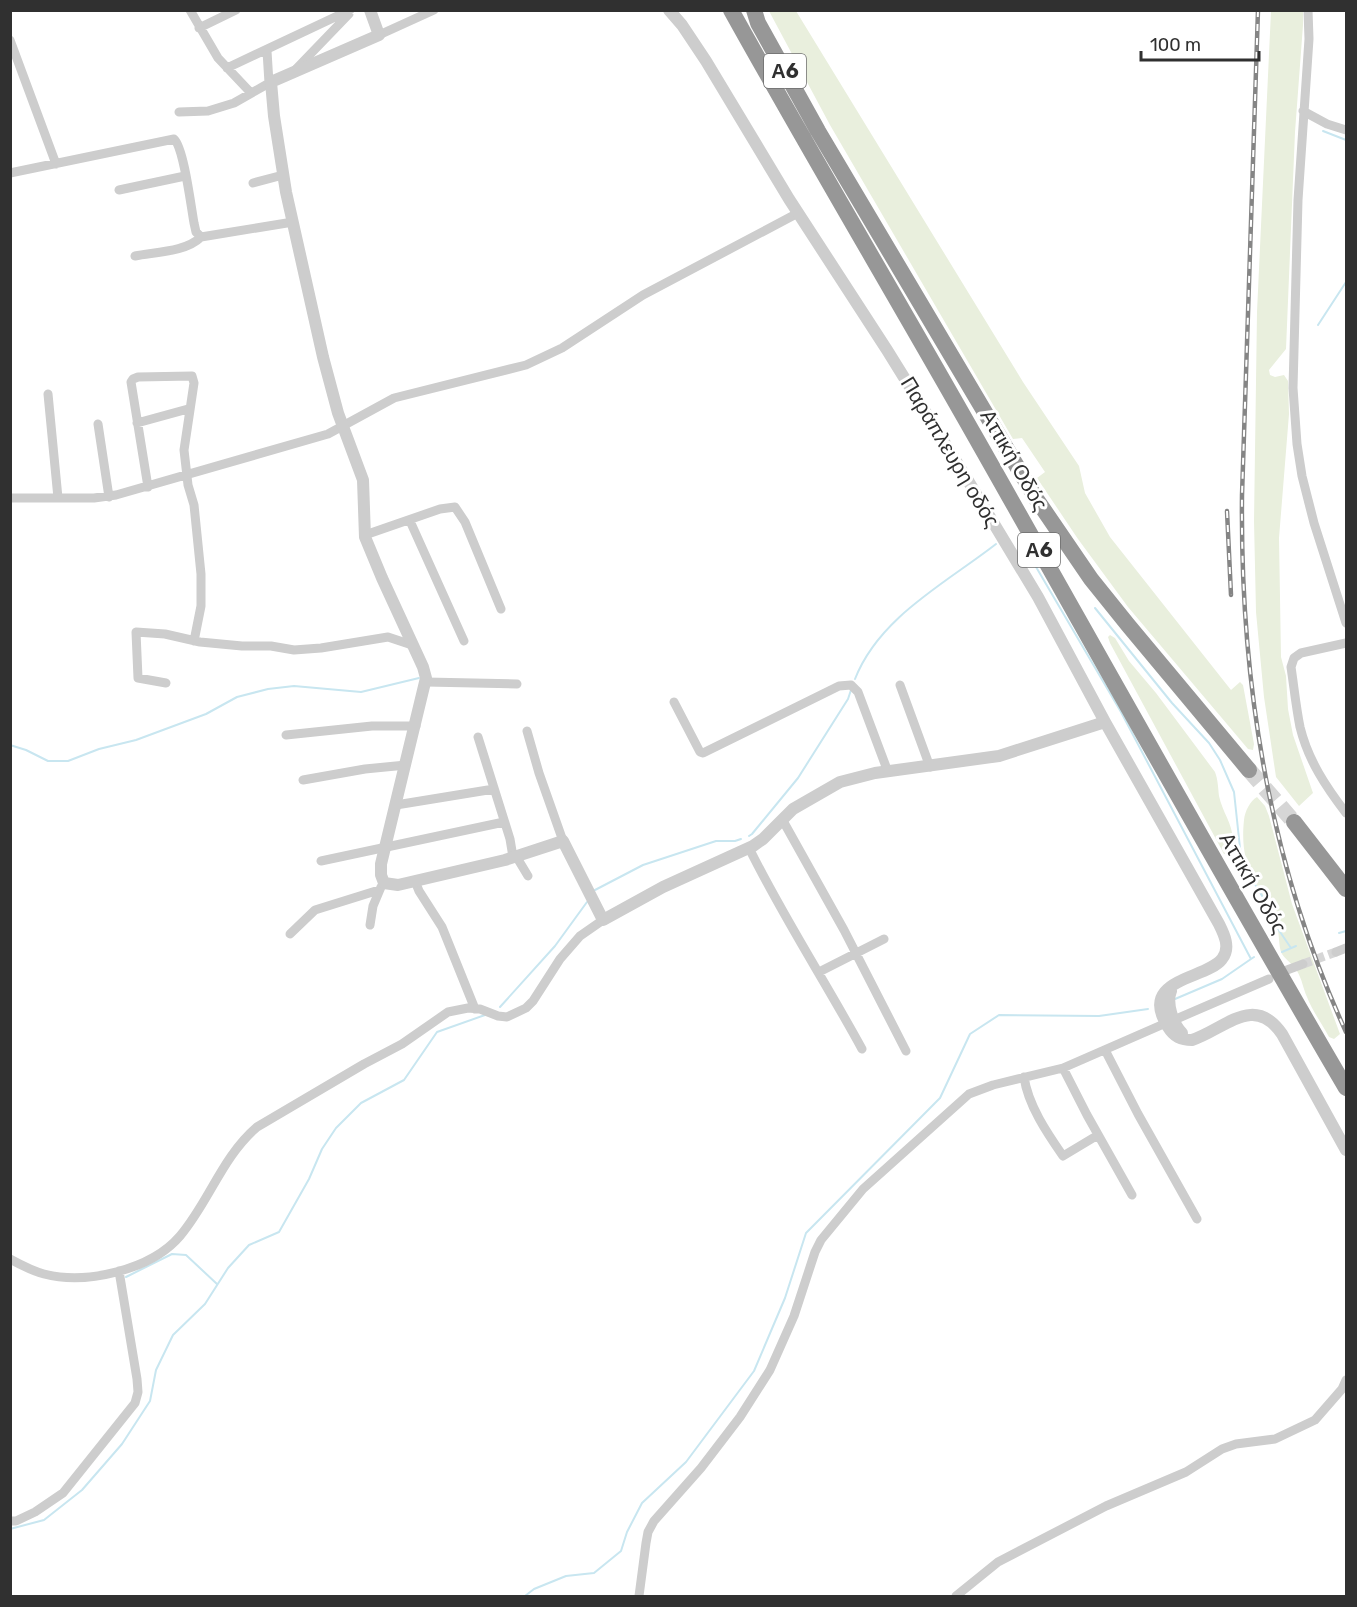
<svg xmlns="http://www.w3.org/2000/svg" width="1357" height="1607" viewBox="0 0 1357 1607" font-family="Rubik,sans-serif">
<rect width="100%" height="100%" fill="#fff"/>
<path fill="#e9efdd" d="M769,11H796L1023,382L1079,466L1085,493L1110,537L1231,690L1240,682L1243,685L1254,744L1253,750L1248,749L1232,730L1128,607L1078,539L1037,478L1045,472L1022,438L1013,439L830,125Z
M1271,11H1303V25L1295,132L1286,349L1269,370L1270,375L1275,377L1284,375L1288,381L1289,414L1279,538L1281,657L1286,676L1288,709L1293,735L1313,793L1299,806L1276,777L1264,697L1256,612L1254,521L1257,312Z
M1110,635L1115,638L1129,661L1156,693L1215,772C1218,780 1218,787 1219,796C1223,816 1240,832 1229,853L1224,854L1110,643L1108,637Z
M1257,797L1265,806L1269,816L1292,904L1340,1034L1334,1039L1329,1037C1322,1024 1312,1010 1307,997C1303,988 1302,979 1297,971C1293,964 1286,960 1282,954C1278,947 1280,932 1276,923C1258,881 1239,869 1244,820C1245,811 1250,801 1257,797Z"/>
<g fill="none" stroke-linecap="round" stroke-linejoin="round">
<path stroke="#c8e6f0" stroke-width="2" d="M1323,131L1346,140
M1318,325L1346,282
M1022,543L1121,712L1251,959L1254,957
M1095,608L1172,703L1209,743L1220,760L1234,792L1240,848L1246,870L1264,899L1276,926L1291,948
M855,679C879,617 946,583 996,544
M10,745L26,750L48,761H68L99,749L136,740L206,714L237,697L268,689L294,686L361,692L419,678
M749,836L752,834L798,778L848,699L851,690
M595,890L643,865L716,841H735L741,839
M1339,933L1346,931
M1282,952L1296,946
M1175,999L1222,979L1251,959
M500,1007L555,946L587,902
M126,1277L172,1254L186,1255L217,1284
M10,1529L44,1520L82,1490L122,1444L150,1401L156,1370L173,1335L205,1304L228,1268L249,1245L279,1232L309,1179L322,1149L336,1128L361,1103L404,1080L437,1032L485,1015
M525,1596L534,1589L566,1576L594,1573L621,1551L627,1532L642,1503L686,1462L754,1371L785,1298L806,1233L940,1098L970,1034L999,1015L1099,1016L1148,1009"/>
<path stroke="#d6d6d6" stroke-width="9" stroke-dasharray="9 4.5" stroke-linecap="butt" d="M1303,964L1336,952"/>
<path stroke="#d6d6d6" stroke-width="16" stroke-dasharray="16 8" stroke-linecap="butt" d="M1249,770L1294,822"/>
<path stroke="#cdcdcd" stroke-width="9" d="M190,10L218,58L251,93
M1308,10L1309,39L1298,200L1293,388L1297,444L1302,476L1314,523L1346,623
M199,28L236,10
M379,35L434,10
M10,40L56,164
M267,51L269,83
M227,68L350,10
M296,69L349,14
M1303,111L1327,124L1346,130
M179,112L208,111L234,103L271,82
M10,173L174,139C184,148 191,207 194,223L196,232L201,237L293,222
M253,183L283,175
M119,190L185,176
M135,256C155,252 186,252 201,237
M48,394L58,498
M137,423L188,409
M98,424L109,497
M148,487L131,382L133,379L138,377L192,376L194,383L184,450L188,485L194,505L201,574V606L194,641
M10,498H94L116,495L328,434L394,398L526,365L562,348L643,295L798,213
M410,521L464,641
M365,535L440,509L455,507L465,522L501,609
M1346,643L1301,653L1294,658L1291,667C1294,687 1296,707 1300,727C1308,760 1326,787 1346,813
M426,682L517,684
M166,683L138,678L136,632L165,634L200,642L242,646H271L294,650L321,648L388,637L412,645
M900,685L930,767
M674,702L700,752L703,753L839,686L851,685L858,692L888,772
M527,731L539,773L563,841
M286,735L372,726H416
M478,737L510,839L513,857
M303,780L365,769L406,765
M396,805L494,789
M782,819L844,930L906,1051
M749,848C783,917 825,981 862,1049
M516,856L528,876
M321,861L504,822
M415,881L419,891L442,927L475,1009
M370,925L373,906L381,887
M290,934L315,910L379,890
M1336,952L1346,948
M1287,970L1303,964
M819,972L884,939
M1174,1020L1269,979
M1105,1050L1138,1114L1197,1219
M1063,1068L1087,1115L1132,1195
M1024,1077C1028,1105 1047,1133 1063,1156L1098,1135
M10,1259C21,1265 32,1271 44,1274C86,1285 151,1270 180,1236C209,1202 222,1157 257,1127L364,1064L402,1044L448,1012L468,1008L480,1009L498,1016L507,1017L526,1008L533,1001L560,959L580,936L603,920
M10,1521H16L35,1512L63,1493L135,1403L138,1392L137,1379L119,1271
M639,1596L646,1543L648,1532L654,1521L701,1468L740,1417L770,1370L794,1316L815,1252L821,1240L863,1189L969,1094L993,1085L1063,1068L1166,1023
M956,1596L998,1562L1106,1506L1186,1472L1222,1449L1236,1444L1275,1439L1315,1420L1342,1389L1346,1380"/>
<path stroke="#cdcdcd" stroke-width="12" d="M370,10L379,35L271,82L274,116L286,192L323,357L338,413L363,480L365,537L382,578L423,667L426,678L381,864V875L384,883L398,885L505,860L563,841L603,920L663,887L753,846L763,839L793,809L840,782L875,773L999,756L1105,722
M669,10L682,25L706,61L789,199L887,350L967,479L1038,597L1105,722L1219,924C1224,934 1231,948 1222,959C1206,980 1137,978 1168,1027C1174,1037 1181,1040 1192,1040C1225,1029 1254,993 1282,1034L1346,1150
M1171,991C1166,1003 1173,1024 1182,1033"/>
<path stroke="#979797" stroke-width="16" d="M731,10C811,154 895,295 976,438C1099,655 1220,873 1346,1088
M754,10L758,23L818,131L1037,500L1091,579L1128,625L1249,770
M1294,822L1346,889"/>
<g stroke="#858585" stroke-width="4.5">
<path id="rail" d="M1258,10L1242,495C1240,679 1269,864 1346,1032
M1227,511L1231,595"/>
</g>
<use href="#rail" stroke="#fff" stroke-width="2" stroke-dasharray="7" stroke-linecap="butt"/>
</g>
<g text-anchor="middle" stroke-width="6" stroke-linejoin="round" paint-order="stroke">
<g fill="#fff" stroke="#6e6e6e" stroke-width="1.5">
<rect x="764" y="54" width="42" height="34" rx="4.5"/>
<rect x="1018" y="533" width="42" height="34" rx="4.5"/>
</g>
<g font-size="20" font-weight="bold" fill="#303030">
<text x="785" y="78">Α6</text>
<text x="1039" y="557">Α6</text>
</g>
<g font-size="21" fill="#303030" stroke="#fff">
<text transform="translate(950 452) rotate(59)" y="7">Παράπλευρη οδός</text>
<text transform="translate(1014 460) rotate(60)" y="7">Αττική Οδός</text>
<text transform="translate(1253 883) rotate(60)" y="7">Αττική Οδός</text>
</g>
</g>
<rect width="1357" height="1607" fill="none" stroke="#303030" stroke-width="24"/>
<path d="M1141 51v9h118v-9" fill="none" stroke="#303030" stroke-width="3"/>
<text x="1150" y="51" font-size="18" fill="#303030" stroke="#ffffff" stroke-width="4.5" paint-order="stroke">100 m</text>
</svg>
